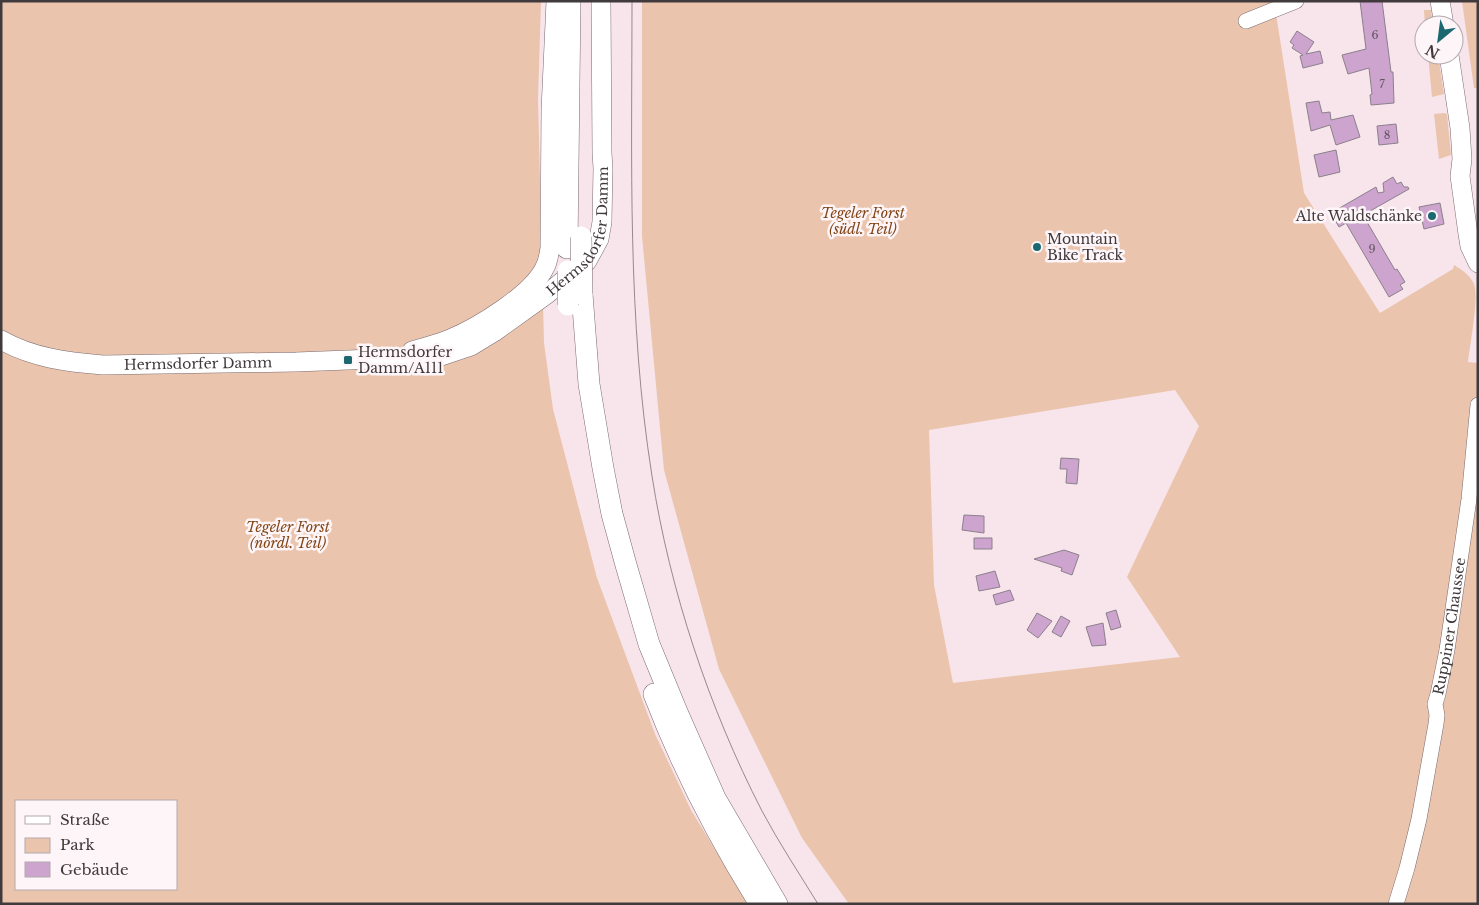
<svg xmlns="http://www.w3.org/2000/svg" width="1479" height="905" viewBox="0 0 1479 905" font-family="'Libre Baskerville',serif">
<rect width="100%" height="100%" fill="#f8e4eb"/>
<path fill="#eac4ac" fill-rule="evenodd" d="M1,1H541L538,99L544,343L553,409L597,578L655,734L691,810L748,904H1ZM16,801H176V889H16Z
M642,1H1274L1304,193L1380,313L1453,269L1454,265C1462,270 1470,275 1474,284C1479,298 1470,345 1468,362L1478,363V904H849L802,838L719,669L664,470L642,236ZM1175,390L1199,426L1127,577L1180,657L953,683L934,585L929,430Z
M1462,1H1478V88H1474Z
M1424,10H1431L1433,25H1425Z
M1428,55H1438L1444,94L1432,97Z
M1444,113L1447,114L1451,155L1439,159L1434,114Z"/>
<path fill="#cca4cd" stroke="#8b808c" d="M1360,1H1382L1390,64L1391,72H1393L1394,103L1371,105L1370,95L1372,94L1369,68L1348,74L1342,55L1366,49Z
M1297,31L1314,42L1306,54L1320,51L1323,63L1303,68L1300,56L1303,55L1292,48L1294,45L1290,42Z
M1319,101L1322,113L1330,112L1331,120L1353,115L1360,137L1336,145L1330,125L1311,131L1306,103Z
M1396,124L1398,143L1379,145L1377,126Z
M1336,150L1340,172L1319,177L1314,155Z
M1393,177L1397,184L1401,182L1404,187H1408L1409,189L1363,215L1395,270L1397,269L1405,282L1400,285L1403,289L1389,297L1346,223L1339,227L1331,213L1376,187L1378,193L1384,192L1383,183Z
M1440,203L1444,224L1424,229L1419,207Z
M1061,458L1079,459L1077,484L1066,483L1067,469H1060Z
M964,515L984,516V533L962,530Z
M974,538H992V549H974Z
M1064,550L1079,555L1072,575L1061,571L1062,568L1034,559Z
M995,571L1000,587L979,591L976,576Z
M1010,590L1014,600L996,605L993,595Z
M1116,610L1121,627L1111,630L1106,613Z
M1037,613L1052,621L1038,638L1027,630Z
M1061,616L1070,621L1061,637L1052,632Z
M1103,623L1106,645L1092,646L1086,627Z"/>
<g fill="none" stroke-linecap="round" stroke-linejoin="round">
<g stroke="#7c6b71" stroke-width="16">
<g id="minor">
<path d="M1246,21L1296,1"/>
<path id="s1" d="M1396,904L1407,868L1419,819L1436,724L1437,715L1435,704L1438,694L1447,650L1469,499L1478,405"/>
</g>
</g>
<g stroke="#7c6b71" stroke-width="20">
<g id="major">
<path d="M1440,1L1444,25"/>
<path d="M1449,55L1460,128L1462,159L1460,176L1468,234L1470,246L1478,263"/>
<path id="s2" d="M1,340C33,358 67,362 103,365L296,362L400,358L420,360L438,357L471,346L494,332L547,294L587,261L599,239L602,222L603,168L602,153L601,1"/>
<path d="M412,351C425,347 438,344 450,339C477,328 533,294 545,267C548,262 549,254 550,248L551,110L556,1"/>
</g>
</g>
<g stroke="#7c6b71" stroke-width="22">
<path id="highway" d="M567,248L570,1
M582,294L589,384L603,468L612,514L626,565L649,644L677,712L715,798L777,904
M654,694C682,767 718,837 760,904"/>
</g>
<use href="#minor" stroke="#fff" stroke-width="15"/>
<use href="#major" stroke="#fff" stroke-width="19"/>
<use href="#highway" stroke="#fff" stroke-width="21"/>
<path stroke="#96898d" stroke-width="1" d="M632,1C632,160 627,319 652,476C670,591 709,708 762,811C779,843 799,873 818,904"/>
<g stroke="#7c6b71" stroke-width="22" stroke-linecap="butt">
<path id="highway-bridge" d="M581,237L582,294
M568,271V305"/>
</g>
<use href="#highway-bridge" stroke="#fff" stroke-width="21"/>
</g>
<g fill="#1c6871" stroke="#fdf5f8" stroke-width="2">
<circle cx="1432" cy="216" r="5"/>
<circle cx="1037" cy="247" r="5"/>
<rect x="343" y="355" width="10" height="10" rx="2.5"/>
</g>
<g text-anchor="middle" stroke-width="5" stroke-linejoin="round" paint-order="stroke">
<g font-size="11" fill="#645460">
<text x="1375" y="39">6</text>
<text x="1382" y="88">7</text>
<text x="1387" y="139">8</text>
<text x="1372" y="253">9</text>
</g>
<g font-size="14" font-style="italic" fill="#834516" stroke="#fdf5f8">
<text x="863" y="218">Tegeler Forst<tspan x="863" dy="16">(südl. Teil)</tspan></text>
<text x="288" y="532">Tegeler Forst<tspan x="288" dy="16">(nördl. Teil)</tspan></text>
</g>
<g font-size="14" fill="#413a3c" stroke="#fdf5f8" text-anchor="start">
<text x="1422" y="221" text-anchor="end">Alte Waldschänke</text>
<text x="1047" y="244">Mountain<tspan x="1047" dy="16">Bike Track</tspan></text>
<text x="358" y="357">Hermsdorfer<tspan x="358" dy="16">Damm/A111</tspan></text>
</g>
<g font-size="14" fill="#413a3c" stroke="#fdf5f8">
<text dy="5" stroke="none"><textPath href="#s2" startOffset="644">Hermsdorfer Damm</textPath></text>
<text dy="5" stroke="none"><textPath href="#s2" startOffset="201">Hermsdorfer Damm</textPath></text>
<text dy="5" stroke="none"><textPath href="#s1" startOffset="284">Ruppiner Chaussee</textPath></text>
</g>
</g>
<rect width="1479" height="905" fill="none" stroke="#413a3c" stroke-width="5"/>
<rect x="15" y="800" width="162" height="90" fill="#fdf5f8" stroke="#b2aaad"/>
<rect x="25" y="816" width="25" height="8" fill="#ffffff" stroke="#b2aaad"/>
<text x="60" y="825" font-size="15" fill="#413a3c">Straße</text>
<rect x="25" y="838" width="25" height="15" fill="#eac4ac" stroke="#b2aaad"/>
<text x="60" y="850" font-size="15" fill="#413a3c">Park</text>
<rect x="25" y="862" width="25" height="15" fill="#cca4cd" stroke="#b2aaad"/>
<text x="60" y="875" font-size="15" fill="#413a3c">Gebäude</text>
<g transform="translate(1439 40) rotate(209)"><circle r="24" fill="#fdf5f8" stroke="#b2aaad"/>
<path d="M0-4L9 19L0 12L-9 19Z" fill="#1c6871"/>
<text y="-8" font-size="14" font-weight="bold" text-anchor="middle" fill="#413a3c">N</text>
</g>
</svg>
